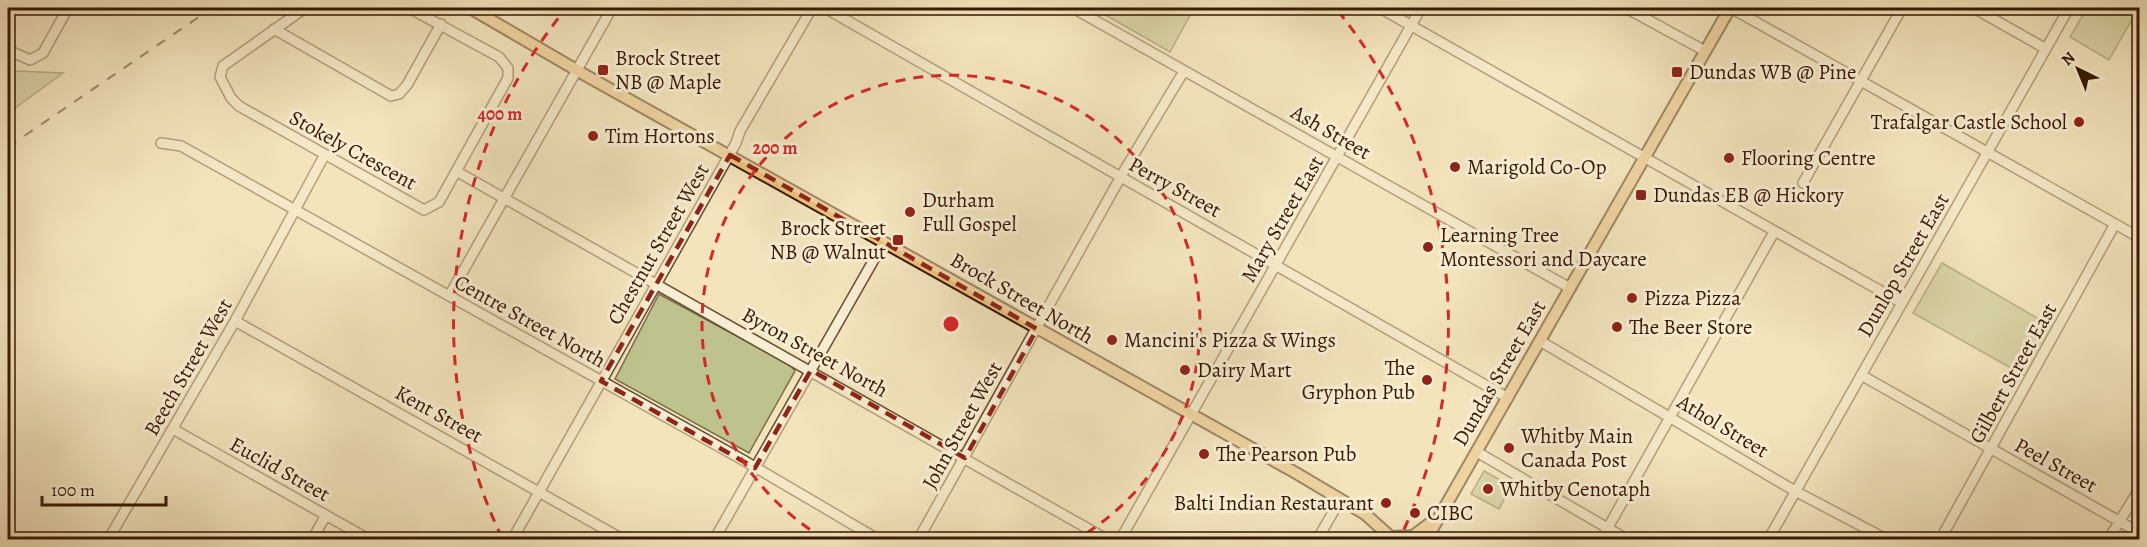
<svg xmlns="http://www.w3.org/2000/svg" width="2147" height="547" viewBox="0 0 2147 547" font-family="Alegreya,serif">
<rect width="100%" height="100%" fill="#f3e4bc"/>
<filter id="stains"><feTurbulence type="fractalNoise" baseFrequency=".00333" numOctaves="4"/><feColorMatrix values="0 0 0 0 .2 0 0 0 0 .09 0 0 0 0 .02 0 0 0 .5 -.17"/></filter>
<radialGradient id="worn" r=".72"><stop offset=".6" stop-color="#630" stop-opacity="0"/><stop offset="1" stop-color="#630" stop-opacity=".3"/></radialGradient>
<path fill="#bec38e" stroke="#7a6e48" stroke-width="1.5" d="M1093,8H1194L1170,52Z
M2087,8H2124L2135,14L2109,60L2070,37Z
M8,66L15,71L63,73L8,113Z
M1942,263L2053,327L2025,376L1913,313Z
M659,294L790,365L795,371L749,453L615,379Z
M1484,471L1511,486L1499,509L1471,494Z"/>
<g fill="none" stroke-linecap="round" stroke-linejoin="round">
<g stroke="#664b30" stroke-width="12">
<path id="minor" d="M305,8L223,66L220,77L231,98L239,106L424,210L439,202L508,78V68L499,57L409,8
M825,8L1508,398
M1073,8L1570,288
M1380,8L1902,303
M1626,8L1705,51
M1731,8L2140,238
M1974,8L2046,49
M274,29L391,96L399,94L407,85L441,24
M8,50L30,60L43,53L68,8
M161,143L181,146L743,460L879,540
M456,171L1108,540
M1803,183L1902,8
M449,296L612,8
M235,321L624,540
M1540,341L1795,491L1888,540
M1861,375L2140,533
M173,429L370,540
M1477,452L1628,540
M108,540L235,321L324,156
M312,540L326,515
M512,540L736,143L740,131L812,8
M714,540L884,242
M918,540L1124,171L1184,71
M1120,540L1421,8
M1317,540L1340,500
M1601,540L1774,232
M1768,540L2069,8
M1940,540L2115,224
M2108,540L2140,488"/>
</g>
<g stroke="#371801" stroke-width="14">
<path id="major" d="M470,8L585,75L1296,473L1365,514L1394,540
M1391,537L1413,536L1433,521
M1426,540L1730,8"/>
</g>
<use href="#minor" stroke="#f7edd3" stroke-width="9"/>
<use href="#major" stroke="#eac27e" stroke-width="10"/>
<path stroke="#371801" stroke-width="2" stroke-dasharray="10 10" stroke-linecap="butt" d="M8,147L212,8"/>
</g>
<path d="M0 0H2147V547H0ZM730,155L1037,329L965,458L811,370L755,468L601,381Z" fill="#f3e4bc" fill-opacity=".55" fill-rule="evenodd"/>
<path fill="none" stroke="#8f2418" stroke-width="4.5" stroke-dasharray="12 8" stroke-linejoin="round" d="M730,155L1037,329L965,458L811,370L755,468L601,381Z"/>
<g fill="none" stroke="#d62828" stroke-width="3" stroke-dasharray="10 8">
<path d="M825 539A249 249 0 1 1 1077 539"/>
<path d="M502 538A498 498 0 0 1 564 11M1338 11A498 498 0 0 1 1400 538"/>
</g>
<g fill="#8f2418" stroke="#f7edd3" stroke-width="2">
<rect x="597" y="64" width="12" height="12" rx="3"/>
<rect x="1671" y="66" width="12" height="12" rx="3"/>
<circle cx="2079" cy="122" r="6"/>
<circle cx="593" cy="136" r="6"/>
<circle cx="1729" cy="158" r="6"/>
<circle cx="1455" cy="167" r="6"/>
<rect x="1635" y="189" width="12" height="12" rx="3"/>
<circle cx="910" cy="212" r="6"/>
<rect x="892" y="234" width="12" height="12" rx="3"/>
<circle cx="1428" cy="247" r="6"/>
<circle cx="1632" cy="298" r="6"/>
<circle cx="1617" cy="327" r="6"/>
<circle cx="1112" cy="340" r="6"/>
<circle cx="1185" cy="370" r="6"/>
<circle cx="1427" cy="380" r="6"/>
<circle cx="1509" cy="448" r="6"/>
<circle cx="1204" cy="454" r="6"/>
<circle cx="1488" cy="489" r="6"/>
<circle cx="1386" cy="503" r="6"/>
<circle cx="1415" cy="513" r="6"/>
</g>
<g text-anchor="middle" stroke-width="6" stroke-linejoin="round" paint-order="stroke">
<g font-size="21" fill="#371801" stroke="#f7edd3" text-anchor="start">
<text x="615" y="65">Brock Street<tspan x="615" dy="24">NB @ Maple</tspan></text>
<text x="1689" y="79">Dundas WB @ Pine</text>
<text x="2067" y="129" text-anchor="end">Trafalgar Castle School</text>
<text x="605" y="143">Tim Hortons</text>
<text x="1741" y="165">Flooring Centre</text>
<text x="1467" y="174">Marigold Co-Op</text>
<text x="1653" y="202">Dundas EB @ Hickory</text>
<text x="922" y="207">Durham<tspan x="922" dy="24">Full Gospel</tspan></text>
<text x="886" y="235" text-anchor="end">Brock Street<tspan x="886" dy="24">NB @ Walnut</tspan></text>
<text x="1440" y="242">Learning Tree<tspan x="1440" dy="24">Montessori and Daycare</tspan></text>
<text x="1644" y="305">Pizza Pizza</text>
<text x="1629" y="334">The Beer Store</text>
<text x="1124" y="347">Mancini's Pizza &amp; Wings</text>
<text x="1415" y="375" text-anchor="end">The<tspan x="1415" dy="24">Gryphon Pub</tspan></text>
<text x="1197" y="377">Dairy Mart</text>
<text x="1521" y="443">Whitby Main<tspan x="1521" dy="24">Canada Post</tspan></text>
<text x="1216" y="461">The Pearson Pub</text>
<text x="1500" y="496">Whitby Cenotaph</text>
<text x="1374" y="510" text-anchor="end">Balti Indian Restaurant</text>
<text x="1427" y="520">CIBC</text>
</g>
<g font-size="21" fill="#371801" stroke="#f7edd3">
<text transform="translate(1331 132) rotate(30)" y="7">Ash Street</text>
<text transform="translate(353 150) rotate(29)" y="7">Stokely Crescent</text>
<text transform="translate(1175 187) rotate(29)" y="7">Perry Street</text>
<text transform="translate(1282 219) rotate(-60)" y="7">Mary Street East</text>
<text transform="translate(658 244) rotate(-60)" y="7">Chestnut Street West</text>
<text transform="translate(1903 265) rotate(-60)" y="7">Dunlop Street East</text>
<text transform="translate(1022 298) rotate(30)" y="7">Brock Street North</text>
<text transform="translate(530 321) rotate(29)" y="7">Centre Street North</text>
<text transform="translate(815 352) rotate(29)" y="7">Byron Street North</text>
<text transform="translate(188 367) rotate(-60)" y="7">Beech Street West</text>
<text transform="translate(1499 373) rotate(-60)" y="7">Dundas Street East</text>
<text transform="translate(2013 373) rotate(-61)" y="7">Gilbert Street East</text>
<text transform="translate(439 414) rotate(29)" y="7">Kent Street</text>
<text transform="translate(962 425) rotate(-61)" y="7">John Street West</text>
<text transform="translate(1723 426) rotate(31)" y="7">Athol Street</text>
<text transform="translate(2056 465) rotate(29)" y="7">Peel Street</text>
<text transform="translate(280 469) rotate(29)" y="7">Euclid Street</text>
</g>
</g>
<circle cx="951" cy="324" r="9" fill="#d62828" stroke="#f7edd3" stroke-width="3"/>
<g font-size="18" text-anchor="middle" font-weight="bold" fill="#d62828" stroke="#f7edd3" stroke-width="6" stroke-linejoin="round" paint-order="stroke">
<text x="500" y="120">400 m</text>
<text x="775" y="154">200 m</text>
</g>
<rect width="2147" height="547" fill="none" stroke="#f3e4bc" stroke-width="30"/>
<rect x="9" y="9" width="2129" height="529" fill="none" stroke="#371801" stroke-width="3"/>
<rect x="15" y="15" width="2117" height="517" fill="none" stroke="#371801" stroke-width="1.5"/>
<g transform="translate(2078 69) rotate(317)" stroke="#f7edd3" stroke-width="4.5" paint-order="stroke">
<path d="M0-4.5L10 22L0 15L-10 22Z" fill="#371801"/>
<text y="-9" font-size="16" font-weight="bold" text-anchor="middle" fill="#371801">N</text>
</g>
<path d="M42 496v9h124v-9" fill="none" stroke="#371801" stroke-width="3"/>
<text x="51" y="496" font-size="18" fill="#371801" stroke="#f7edd3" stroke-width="4.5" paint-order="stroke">100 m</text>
<rect width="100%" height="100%" filter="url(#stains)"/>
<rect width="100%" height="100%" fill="url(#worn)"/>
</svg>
